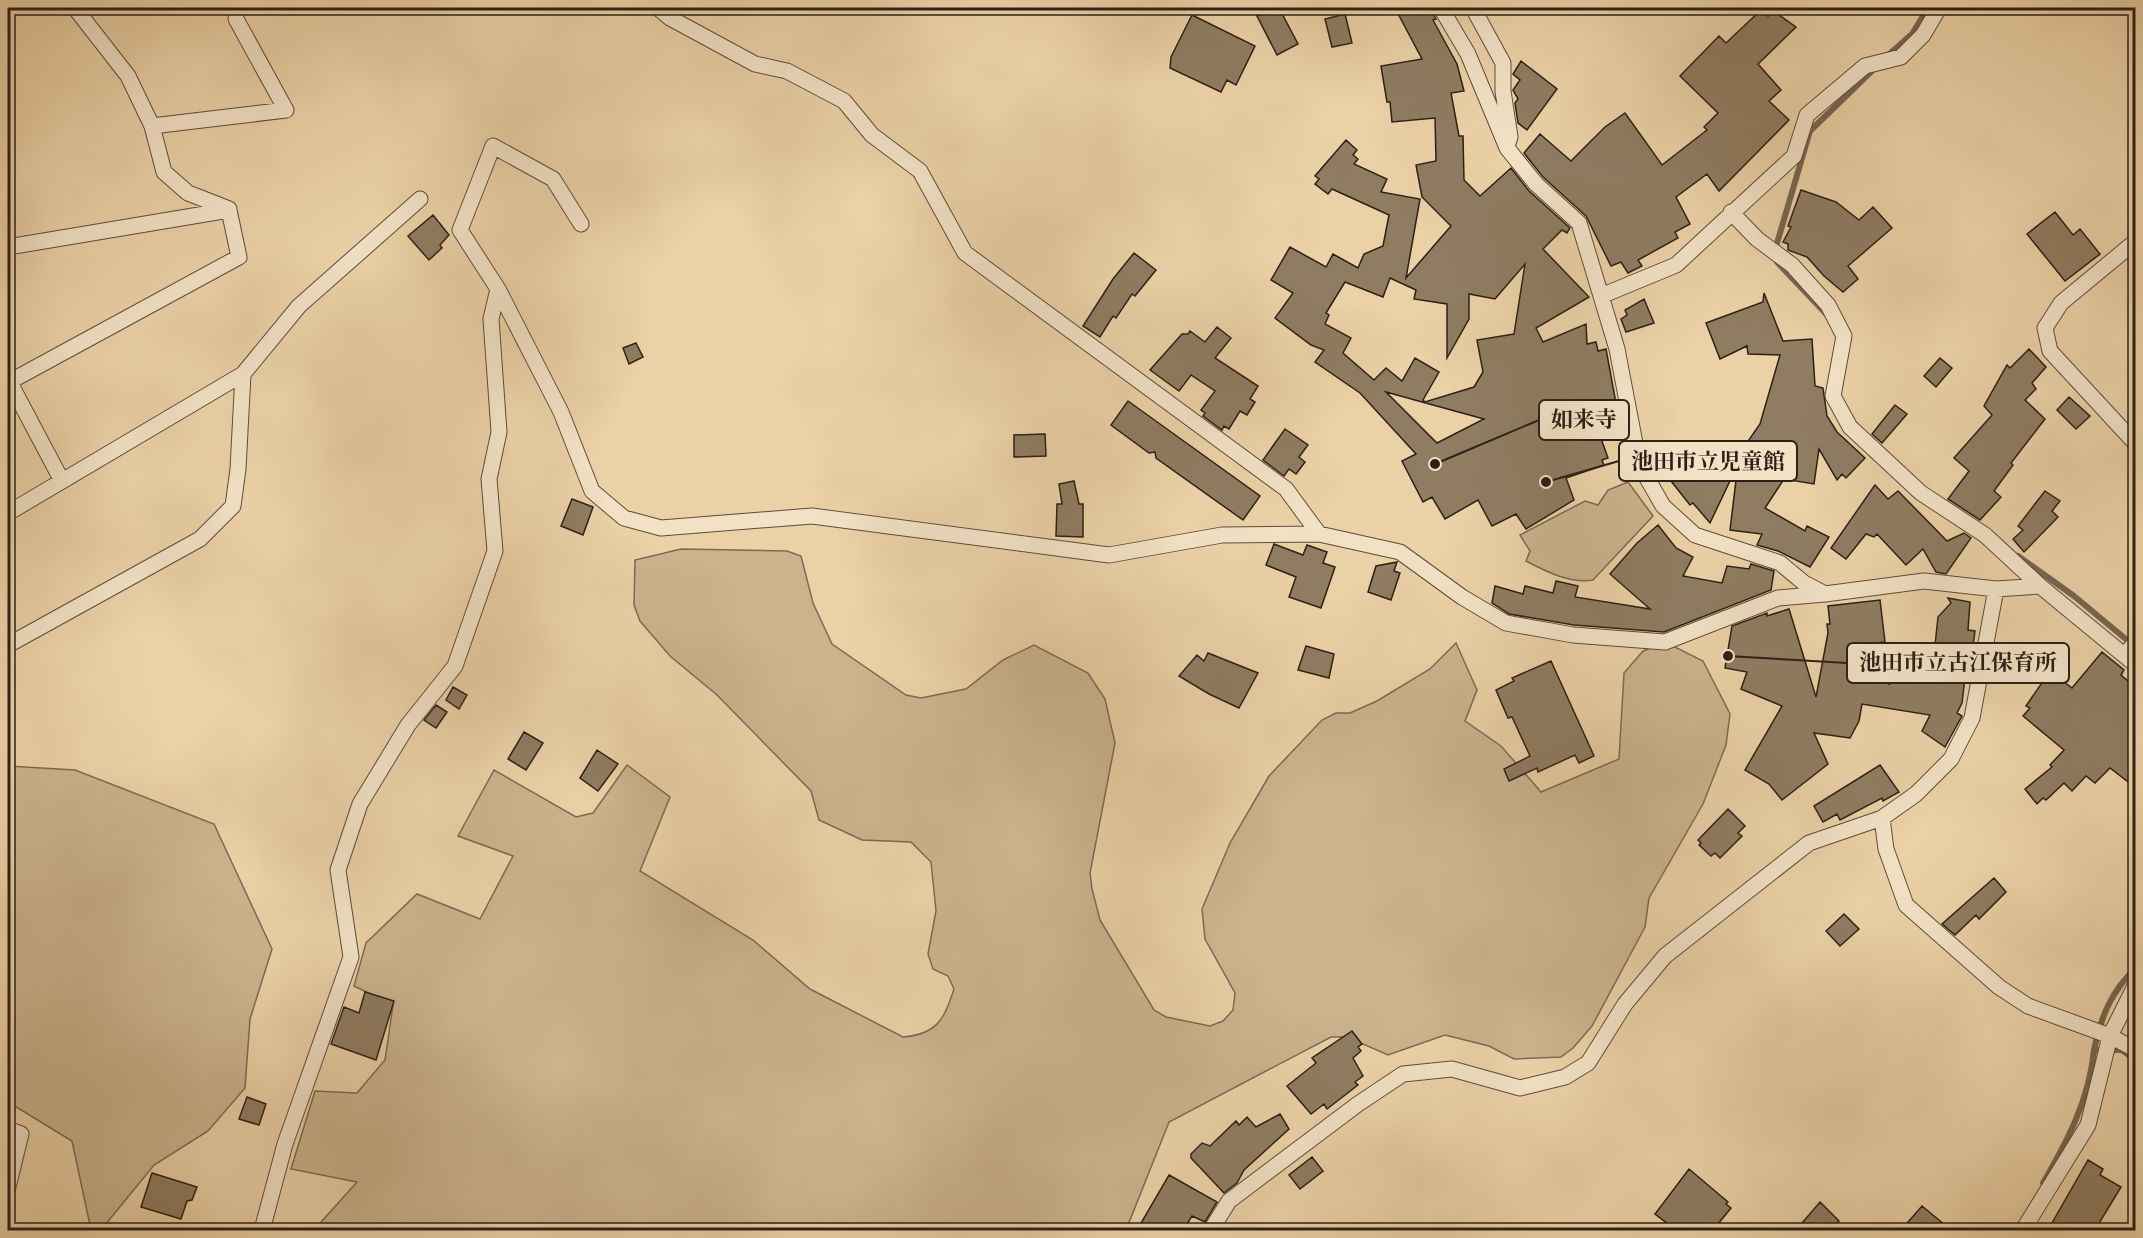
<svg xmlns="http://www.w3.org/2000/svg" width="2143" height="1238" viewBox="0 0 2143 1238" font-family="'IM FELL Double Pica','Noto Serif JP',serif">
<rect width="100%" height="100%" fill="#ebd1a6"/>
<filter id="stains"><feTurbulence type="fractalNoise" baseFrequency=".00333" numOctaves="4"/><feColorMatrix values="0 0 0 0 .2 0 0 0 0 .09 0 0 0 0 .02 0 0 0 .5 -.17"/></filter>
<radialGradient id="worn" r=".72"><stop offset=".6" stop-color="#630" stop-opacity="0"/><stop offset="1" stop-color="#630" stop-opacity=".3"/></radialGradient>
<path fill="#cbb38e" stroke="#7c6a52" stroke-width="1.5" d="M1628,482L1653,516L1593,580C1570,584 1545,571 1526,561L1530,551L1520,535L1585,501L1598,505L1608,490Z
M681,549L787,551L801,556L813,603L832,644L906,695L921,698L966,689L1003,660L1034,645L1088,673L1105,699L1115,743L1090,873L1092,889L1100,920L1154,1010L1166,1017L1210,1026L1223,1021L1233,1010L1235,993L1205,939L1202,909L1230,843L1269,776L1322,720L1336,713H1350L1377,701L1430,669L1456,643L1477,690L1465,721L1501,746L1541,792L1619,759L1624,673L1643,651L1665,642L1703,661L1730,714L1726,745L1703,804L1649,898L1645,927L1592,1026L1573,1048L1561,1057L1514,1059L1489,1046L1445,1035L1388,1055L1347,1037H1331L1169,1122L1126,1230H314L357,1182L291,1169L315,1091L357,1093L385,1060L393,1005L354,986L366,943L417,894L480,919L513,856L458,836L494,770L576,817L593,813L627,765L670,797L640,871L753,940L810,989L903,1037C938,1034 944,1019 954,989L948,976L933,969L928,954L936,911L931,862L911,842L862,840L819,820L811,791L717,695L670,656L640,621L634,605L635,560Z
M8,766L75,770L214,824L272,949L250,1019L245,1088L208,1131L154,1165L101,1230H91L72,1141L8,1102Z"/>
<g fill="none" stroke-linecap="round" stroke-linejoin="round">
<path stroke="#78664f" stroke-width="6" d="M1886,57L1912,34L1928,8
M1775,250L1810,131L1875,68
M1777,262L1828,316
M2018,556L2074,596L2133,645
M2136,968C2111,991 2101,1017 2094,1050H2122L2136,1061
M2043,1183C2068,1140 2089,1100 2094,1050"/>
</g>
<path fill="#8f7c61" stroke="#2c2017" stroke-width="1.5" fill-rule="evenodd" d="M1270,8H1279L1298,44L1277,55L1257,16Z
M1395,8H1430L1436,19L1433,20L1457,64L1464,91L1451,93L1459,136H1463L1464,180L1480,196L1511,168L1529,191L1570,228L1567,233L1562,230L1543,249L1589,297L1536,328L1543,342L1586,324L1587,344L1596,342L1598,351L1606,349L1620,425L1598,430L1608,458L1602,460L1604,465L1566,478L1574,500L1526,529L1516,514L1492,526L1478,500L1445,519L1432,497L1423,502L1402,461L1416,454L1360,393L1315,362L1324,350L1311,345L1275,318L1293,293L1271,280L1290,247L1326,267L1333,254L1358,268L1364,254L1383,246L1389,215L1332,189L1328,194L1315,184L1319,179L1315,176L1346,140L1357,150L1353,155L1358,159L1354,164L1387,179L1381,192L1420,199L1406,278L1451,226L1422,197L1416,165L1436,161L1435,118L1392,122L1390,102H1387L1381,66L1422,59ZM1525,264L1514,334L1477,340L1483,372L1474,387L1425,402L1423,400L1439,372L1415,358L1402,381L1386,368L1374,380L1343,353L1351,338L1325,324L1329,315L1326,313L1345,282L1383,297L1390,278L1416,290L1414,299L1447,304V358L1469,319V294L1495,299ZM1386,392L1422,402L1484,419L1437,443Z
M1762,9L1768,16L1772,10L1796,27L1758,64L1781,90L1769,101L1789,120L1719,191L1707,174L1676,197L1690,224L1675,232L1678,238L1638,260L1642,266L1628,273L1621,262L1611,266L1586,216L1543,177L1524,153L1540,134L1571,161L1605,127L1625,113L1662,165L1707,130L1704,127L1718,113L1680,76L1719,36L1726,43Z
M1345,14L1352,43L1332,47L1325,19Z
M1192,15L1255,46L1236,85L1227,80L1221,92L1170,68L1171,57Z
M1521,61L1557,89L1527,130L1518,123L1515,103L1518,99L1513,90L1520,80L1513,74Z
M1801,190L1836,202L1859,220L1873,207L1892,228L1848,266L1858,279L1843,292L1824,276L1807,257L1788,250V244L1783,242L1791,227L1788,226Z
M2055,212L2073,235L2080,229L2100,254L2065,281L2027,234Z
M433,215L449,235L440,245L442,248L429,260L408,236Z
M1134,253L1156,270L1135,296L1132,294L1116,318L1113,316L1100,337L1083,326L1113,279Z
M1764,293L1783,341L1812,339L1815,386L1823,388L1827,416L1837,432L1865,458L1846,478L1842,474L1837,480L1819,449L1814,484L1784,479L1765,508L1805,531L1807,526L1829,537L1810,567L1778,551L1757,545L1762,534L1730,530L1738,464L1710,523L1693,503L1690,505L1671,481L1714,444L1717,443L1728,452L1734,444L1742,450L1760,424L1780,355L1748,354L1747,346L1720,359L1706,323L1763,302Z
M1644,299L1654,323L1626,332L1621,319L1627,315L1625,310Z
M1217,327L1231,338L1215,358L1258,386L1250,399L1255,402L1247,415L1240,411L1229,429L1224,426L1222,430L1203,416L1205,413L1201,410L1215,391L1191,375L1179,391L1150,370L1182,334H1188L1190,331L1205,342Z
M636,343L643,357L629,364L623,348Z
M2029,349L2046,367L2032,383L2036,389L2025,400L2045,419L2011,463L2013,465L1994,491L2001,497L1980,520L1948,499L1969,471L1954,458L1992,415L1984,406L2007,365L2010,368Z
M1940,358L1952,368L1936,387L1924,376Z
M2069,397L2090,416L2076,429L2057,410Z
M1128,401L1260,496L1243,520L1156,458L1155,452L1149,453L1111,425Z
M1895,405L1907,414L1882,443L1872,434Z
M1285,429L1308,445L1299,457L1305,462L1296,474L1289,469L1284,476L1263,460Z
M1045,434L1046,456L1014,457V435Z
M1074,481L1079,504H1083V537L1056,536L1057,504H1062L1059,484Z
M1875,485L1888,499L1898,491L1947,541L1964,533L1971,538L1946,574L1936,572L1923,549L1906,565L1877,534L1874,537L1866,534L1846,559L1831,548Z
M2045,491L2060,501L2052,511L2058,517L2024,552L2013,539L2023,530L2018,526Z
M572,499L593,507L583,535L561,526Z
M1658,525L1676,548L1693,557L1683,576L1722,583L1727,566L1749,569L1751,564L1774,571L1771,590L1664,632L1574,625L1509,614L1492,603L1495,586L1523,594L1525,586L1553,593L1556,581L1578,586L1575,597L1650,609L1610,574L1637,543Z
M1274,544L1303,555L1307,545L1327,552L1323,563L1335,567L1321,608L1289,597L1296,577L1266,565Z
M1397,562L1394,571L1400,573L1391,600L1368,592L1376,566Z
M1948,598L1970,602L1968,630L1975,631L1970,669H1966L1962,703L1957,713L1962,716L1945,747L1922,731L1930,715L1862,704L1859,721L1850,738L1814,733L1828,764L1782,800L1769,784L1745,770L1782,706L1741,689L1747,672L1725,668L1732,626L1767,613V616L1789,609L1816,697L1828,633L1827,624H1830L1828,606L1880,600L1885,642L1875,643L1876,678L1889,680V685L1891,680L1910,683L1914,661L1933,664L1938,617L1951,603Z
M1306,646L1334,654L1329,678L1298,670Z
M2102,652L2124,670L2121,675L2136,688V788L2110,768L2095,783L2086,776L2072,791L2064,783L2046,800L2043,798L2037,804L2025,789L2052,767L2050,765L2064,750L2023,716L2030,708L2026,706L2050,671L2072,688Z
M1208,653L1258,673L1239,708L1209,694L1179,676L1197,655L1204,661Z
M1551,661L1594,756L1579,763L1575,755L1538,772L1537,768L1509,781L1504,769L1530,756L1512,717L1508,718L1496,690L1514,681L1512,678Z
M453,687L467,695L459,709L446,700Z
M436,705L447,712L436,728L424,720Z
M524,732L543,743L526,770L508,759Z
M597,750L618,764L598,791L580,778Z
M1880,765L1899,792L1883,801L1882,798L1840,820L1837,814L1823,822L1814,806Z
M1728,809L1745,826L1738,833L1742,836L1720,858L1715,853L1711,856L1699,845L1701,843L1698,840Z
M1994,878L2006,892L1979,919L1976,915L1955,935L1942,924Z
M1844,914L1859,929L1840,946L1826,931Z
M365,992L394,1001L376,1060L331,1044L344,1007L359,1013Z
M1352,1031L1362,1044L1358,1047L1361,1051L1353,1058L1363,1076L1355,1082L1358,1085L1327,1109L1324,1104L1311,1114L1287,1086L1316,1063L1312,1058Z
M247,1097L266,1104L259,1125L239,1119Z
M1280,1114L1289,1129L1244,1170L1237,1183L1224,1193L1191,1158V1154L1202,1143L1210,1146L1236,1121L1239,1125L1247,1117L1256,1127Z
M1312,1157L1323,1171L1300,1189L1289,1175Z
M2088,1160L2103,1169L2100,1175L2121,1187L2095,1230H2048Z
M1689,1169L1728,1202L1726,1204L1731,1208L1713,1230H1676L1655,1214Z
M152,1173L197,1187L192,1200L187,1201L181,1219L141,1207Z
M1169,1175L1217,1202L1205,1222L1192,1216L1185,1227L1179,1223L1174,1230H1137Z
M1820,1202L1839,1221L1829,1230H1796Z
M1922,1206L1951,1230H1901Z"/>
<g fill="none" stroke-linecap="round" stroke-linejoin="round">
<g stroke="#5c4c3b" stroke-width="17">
<path id="minor" d="M75,8L128,76L152,126L286,110L236,19
M658,8L670,18L755,64L787,71L844,101L872,135L920,171L965,253L1286,489L1319,534
M1441,8L1468,54L1507,148L1536,184L1579,223L1617,349L1639,464L1663,506L1695,535L1780,563L1804,583L1825,594L1924,581L1996,589L2040,586
M1473,8L1503,63V91L1510,137L1508,143
M152,126L164,172L188,193L229,209
M1731,212L1757,239L1792,265L1828,305L1844,336L1833,396L1850,427L1921,493L1985,535L2040,586L2136,665
M2136,241L2061,303L2045,328L2050,351L2136,444
M8,247L229,210L239,257L9,382
M498,289L561,412L592,491L624,518L661,528L812,516L1109,555L1222,535L1319,534L1400,552L1462,597L1506,623L1573,635L1665,642L1778,598L1825,594
M1601,296L1676,265L1794,156L1807,115L1865,66L1901,57L1923,35L1939,8
M8,379L62,481
M8,513L243,374L299,306L420,199
M8,645L200,539L233,506L238,469L243,374
M2125,654L2136,642
M1882,818L1886,849L1906,905L1999,987L2028,1006L2110,1036L2136,1050
M8,1129L21,1134L8,1187
M262,1230L285,1144L351,957L338,870L360,804L408,725L455,666L495,551L489,479L499,432L491,319L498,289L460,230L493,146L553,179L581,224
M1211,1230L1229,1201L1358,1104L1403,1074L1452,1069L1520,1088L1565,1077L1588,1063L1625,1004L1665,956L1809,843L1882,818L1916,794L1951,759L1972,718L1996,589
M2023,1230L2088,1125L2110,1036L2136,984"/>
</g>
<use href="#minor" stroke="#f2e1c5" stroke-width="15"/>
</g>
<path fill="none" stroke="#2c2017" stroke-width="2" d="M1435 464L1539 420M1546 482L1619 461M1728 656L1847 663"/>
<g fill="#2c2017" stroke="#f2e1c5" stroke-width="2">
<circle cx="1435" cy="464" r="6"/>
<circle cx="1546" cy="482" r="6"/>
<circle cx="1728" cy="656" r="6"/>
</g>
<g fill="#f2e1c5" stroke="#2c2017" stroke-width="2">
<rect x="1539" y="400" width="90" height="40" rx="6"/>
<rect x="1619" y="441" width="178" height="40" rx="6"/>
<rect x="1847" y="643" width="222" height="40" rx="6"/>
</g>
<g font-size="22" text-anchor="middle" font-weight="bold" fill="#2c2017">
<text x="1584" y="427">如来寺</text>
<text x="1708" y="469">池田市立児童館</text>
<text x="1958" y="670">池田市立古江保育所</text>
</g>
<rect width="2143" height="1238" fill="none" stroke="#ebd1a6" stroke-width="30"/>
<rect x="9" y="9" width="2125" height="1220" fill="none" stroke="#2c2017" stroke-width="3"/>
<rect x="15" y="15" width="2113" height="1208" fill="none" stroke="#2c2017" stroke-width="1.5"/>
<rect width="100%" height="100%" filter="url(#stains)"/>
<rect width="100%" height="100%" fill="url(#worn)"/>
</svg>
